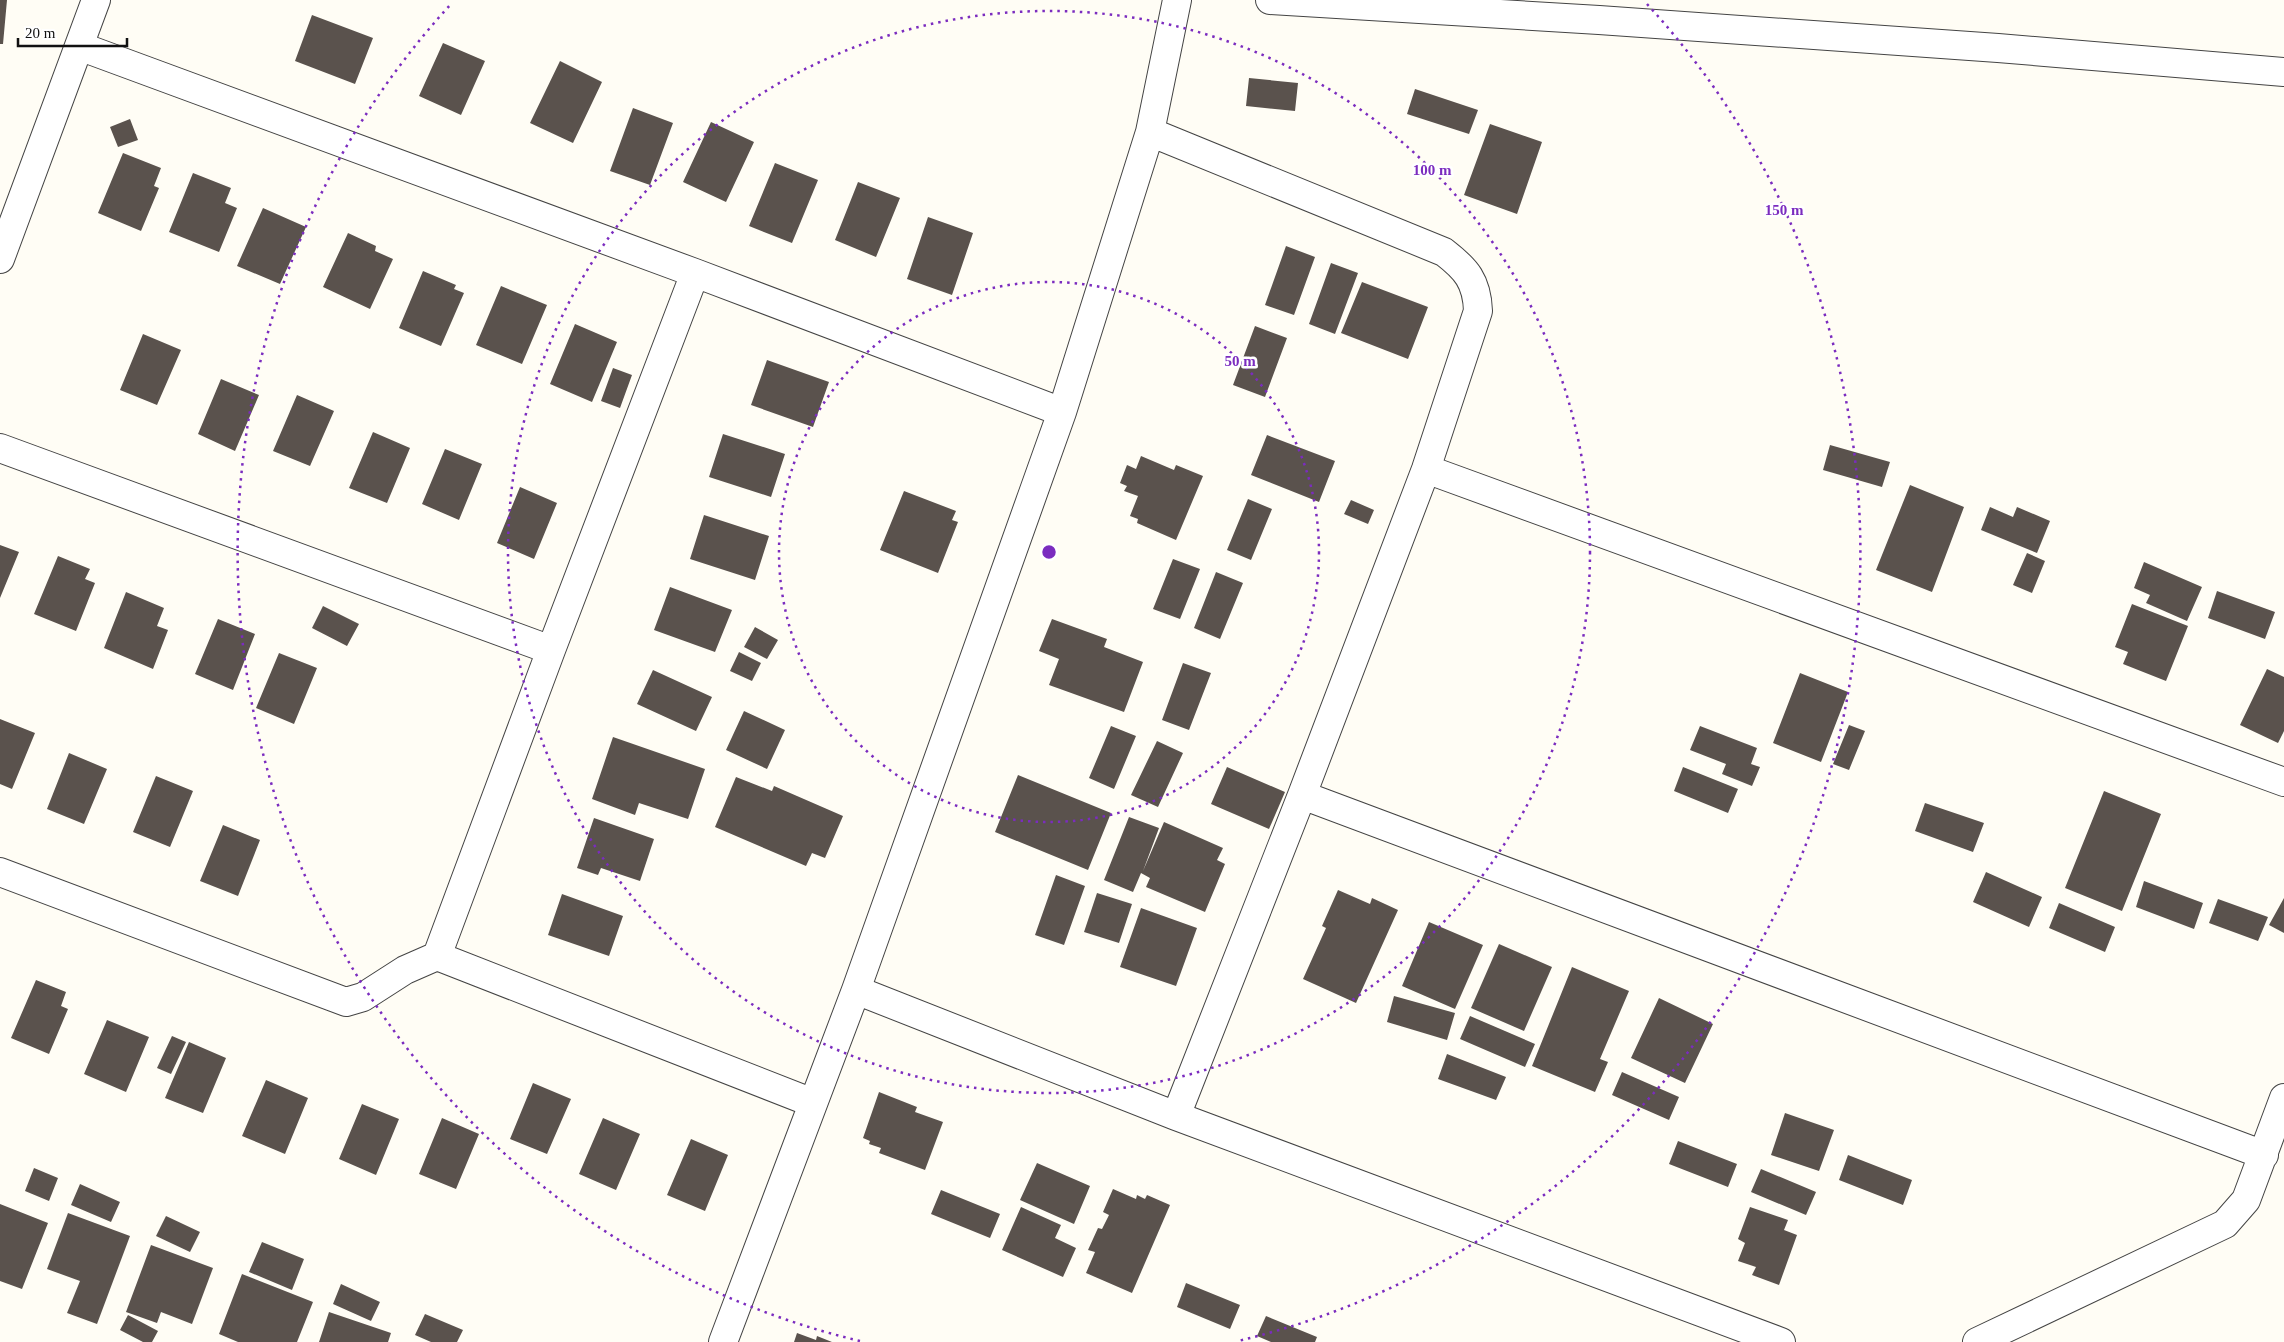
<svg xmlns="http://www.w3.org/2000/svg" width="2284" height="1342" viewBox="0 0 2284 1342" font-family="'Times New Roman',serif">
<rect width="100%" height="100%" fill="#fffdf5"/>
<path fill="#5a524d" d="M0,0H7L3,44H0Z
M312,15L373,38L355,84L295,61Z
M443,43L485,61L461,115L419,96Z
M560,61L602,82L573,143L530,123Z
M1249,78L1298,83L1295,111L1246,106Z
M1415,89L1478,110L1469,134L1407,114Z
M633,108L673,123L650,185L610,171Z
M130,119L138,140L118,147L110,127Z
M711,122L754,142L726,202L683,182Z
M1490,124L1542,142L1517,214L1464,195Z
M123,153L161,168L154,186L159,188L141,231L98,213Z
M775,163L818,180L792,243L749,226Z
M193,173L231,188L225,203L237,208L219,252L169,232Z
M858,182L900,198L876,257L835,240Z
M263,208L306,227L280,284L237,266Z
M928,217L973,233L952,295L907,279Z
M348,233L376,246L375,251L393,259L370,309L323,287Z
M1286,246L1315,257L1294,315L1265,305Z
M1331,263L1358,273L1335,334L1309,324Z
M423,271L456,285L454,289L464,293L441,346L399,328Z
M1362,282L1428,307L1408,359L1341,333Z
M501,286L547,305L522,364L476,345Z
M575,324L617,342L592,402L550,384Z
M1255,326L1287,338L1265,397L1233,385Z
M143,334L181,350L157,405L120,390Z
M767,360L829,382L813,427L751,405Z
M613,368L632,375L620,408L601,401Z
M221,379L259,395L235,451L198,434Z
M297,395L334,411L310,466L273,451Z
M373,432L410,448L387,503L349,488Z
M723,434L785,454L771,497L709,477Z
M1267,435L1335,461L1319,502L1251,475Z
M1830,445L1890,462L1882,487L1823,470Z
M445,449L482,464L459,520L422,504Z
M1141,456L1174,470L1176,465L1203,476L1176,540L1137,523L1138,519L1130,516L1138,496L1124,491L1127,486L1120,483L1127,465L1136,469Z
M1910,485L1964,507L1932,592L1876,570Z
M520,487L557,503L534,559L497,543Z
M904,491L956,511L952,520L958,522L938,573L880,550Z
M1248,499L1272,509L1251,560L1227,550Z
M1351,500L1374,510L1368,524L1344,514Z
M1990,507L2013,517L2017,507L2050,521L2037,553L1981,530Z
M704,515L769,536L755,580L690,559Z
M0,545L19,552L0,598Z
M2027,553L2045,561L2032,593L2013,585Z
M58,556L90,569L85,579L95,583L76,631L34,614Z
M1173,559L1200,569L1180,619L1153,609Z
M2144,562L2202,587L2187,621L2146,603L2150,595L2134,588Z
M1216,572L1243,583L1220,639L1194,628Z
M670,587L732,610L715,652L654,630Z
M2217,591L2275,612L2265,639L2208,618Z
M126,592L164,608L157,626L168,630L153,669L104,648Z
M2132,604L2188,626L2166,681L2123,664L2128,652L2115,647Z
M323,606L359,624L347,646L312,628Z
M218,619L255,634L233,690L195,674Z
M1052,619L1107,639L1104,647L1143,662L1124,712L1049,685L1059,659L1039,651Z
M755,627L778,640L767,659L744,647Z
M739,652L761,663L752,681L730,671Z
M279,653L317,668L294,724L256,708Z
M1183,663L1211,673L1189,730L1162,720Z
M2267,669L2284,677V731L2278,743L2240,725Z
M653,670L712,697L696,731L637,704Z
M1800,673L1848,692L1821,762L1773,743Z
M744,711L785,730L767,769L726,750Z
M0,719L35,733L12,789L0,784Z
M1849,725L1865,731L1849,770L1833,764Z
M1111,726L1136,736L1114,789L1089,778Z
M1700,726L1757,748L1751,764L1760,767L1752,786L1722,774L1726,764L1690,750Z
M613,737L705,769L688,819L639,803L635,815L592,799Z
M1157,741L1183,753L1158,807L1131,795Z
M69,753L107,769L84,824L47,809Z
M1227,767L1285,792L1269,829L1211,804Z
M1683,767L1738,789L1728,813L1674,791Z
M1018,775L1111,813L1088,870L995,832Z
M156,776L193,791L170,847L133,832Z
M736,777L772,791L774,786L843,816L825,858L812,853L806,866L715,827Z
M2104,791L2161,814L2122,911L2065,888Z
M1925,803L1984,823L1973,852L1915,831Z
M1129,817L1159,828L1143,871L1164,822L1223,848L1217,860L1225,864L1205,912L1146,887L1150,878L1141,873L1133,892L1104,880Z
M594,818L654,839L640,881L601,868L598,875L577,868Z
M223,825L260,840L238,896L200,881Z
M1986,872L2042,897L2029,927L1973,902Z
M1056,875L1085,886L1064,945L1035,935Z
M2144,881L2203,903L2194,929L2136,907Z
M1338,890L1370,904L1372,898L1398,910L1356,1003L1303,979L1326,928L1322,926Z
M1097,893L1132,904L1119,943L1084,932Z
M562,894L623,916L609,956L548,935Z
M2284,898V933L2269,925Z
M2218,899L2268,917L2258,941L2209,923Z
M2059,903L2115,927L2105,952L2049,928Z
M1141,908L1197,928L1176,986L1120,967Z
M1429,922L1483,945L1455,1009L1402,986Z
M1499,944L1552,967L1524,1031L1471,1008Z
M1572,967L1629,991L1600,1059L1608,1062L1595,1092L1532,1066Z
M36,980L66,992L61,1006L68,1009L49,1054L11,1038Z
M1394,996L1455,1013L1447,1040L1387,1022Z
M1659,998L1713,1024L1685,1083L1631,1058Z
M1470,1016L1535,1044L1525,1067L1460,1039Z
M107,1020L149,1037L126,1092L84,1074Z
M172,1036L186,1042L171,1074L157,1068Z
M189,1042L226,1058L203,1113L165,1098Z
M1447,1054L1506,1077L1496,1100L1438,1079Z
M1622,1072L1679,1097L1669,1120L1612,1095Z
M266,1080L308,1098L285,1154L242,1136Z
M533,1083L571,1099L547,1154L510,1139Z
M879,1092L917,1107L915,1112L943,1122L925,1170L879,1153L881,1148L869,1144L870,1141L863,1138Z
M362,1104L399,1119L376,1175L339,1159Z
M1785,1113L1834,1130L1819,1171L1771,1155Z
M442,1118L479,1134L456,1189L419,1174Z
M603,1118L640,1134L616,1190L579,1174Z
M691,1139L728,1155L705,1211L667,1195Z
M1678,1141L1737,1164L1728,1187L1669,1164Z
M1848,1155L1912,1180L1903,1205L1839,1180Z
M1037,1163L1090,1186L1074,1224L1020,1200Z
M34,1168L58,1178L49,1201L25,1191Z
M1761,1169L1816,1192L1806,1215L1751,1192Z
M80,1184L120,1202L111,1222L71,1205Z
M1113,1189L1136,1199L1137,1195L1145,1199L1147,1195L1170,1205L1132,1293L1086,1273L1095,1252L1088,1250L1098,1228L1102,1229L1109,1215L1103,1212Z
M941,1190L1000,1214L990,1238L931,1214Z
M0,1204L48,1223L22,1289L0,1281Z
M1021,1207L1061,1225L1055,1238L1076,1248L1063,1277L1002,1250Z
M1750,1207L1788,1220L1784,1230L1797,1235L1779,1285L1752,1275L1756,1267L1738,1261L1745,1243L1738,1239Z
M68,1213L130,1236L97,1324L67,1313L80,1281L47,1269Z
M166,1216L200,1232L190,1252L156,1236Z
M262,1242L304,1259L292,1290L249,1272Z
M151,1245L213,1268L192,1324L161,1312L157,1323L126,1312Z
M242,1274L313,1302L297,1342H238L219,1334Z
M1186,1283L1240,1305L1230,1329L1177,1307Z
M341,1284L380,1302L371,1321L333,1304Z
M329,1312L391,1333L388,1342H319Z
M425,1314L463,1330L457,1342H431L415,1335Z
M128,1315L158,1331L152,1342H143L120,1330Z
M1266,1316L1317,1337L1315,1342H1271L1257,1336Z
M797,1333L816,1340L817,1336L832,1342H794Z"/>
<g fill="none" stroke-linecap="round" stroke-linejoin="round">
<g stroke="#444" stroke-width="30">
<path id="minor" d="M1270,0L1599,20L1998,48L2284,72
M79,46L695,273L1062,412
M1150,132L1444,252C1466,269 1477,281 1478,311L1426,469L1302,795L1176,1116
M0,259L96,0
M0,448L551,650
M1426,469L2284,782
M1302,795L2264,1155
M0,872L346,1002L363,997L405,970L437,956L551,650L695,273
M437,956L813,1103
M856,990L1176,1116L1781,1342
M723,1342L856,990L1062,412L1150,132L1177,0
M1977,1342L2225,1224L2246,1200L2284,1098"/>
</g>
<use href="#minor" stroke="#fff" stroke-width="28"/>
</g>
<g fill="none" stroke="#7b2cbf" stroke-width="2.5" stroke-dasharray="2.5 5">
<circle cx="1049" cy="552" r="270"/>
<circle cx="1049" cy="552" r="541"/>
<path d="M860 1341A811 811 0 0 1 451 4M1647 4A811 811 0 0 1 1238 1341"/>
</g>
<circle cx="1049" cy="552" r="8" fill="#7b2cbf" stroke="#fff" stroke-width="2.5"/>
<g font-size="15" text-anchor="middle" font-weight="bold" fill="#7b2cbf" stroke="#fff" stroke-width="5" stroke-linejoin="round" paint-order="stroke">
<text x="1432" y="175">100 m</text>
<text x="1784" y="215">150 m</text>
<text x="1240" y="366">50 m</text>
</g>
<path d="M18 38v8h109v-8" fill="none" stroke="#111111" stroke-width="2.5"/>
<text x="25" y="38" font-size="15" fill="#111111" stroke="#ffffff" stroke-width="4" paint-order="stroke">20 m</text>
</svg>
